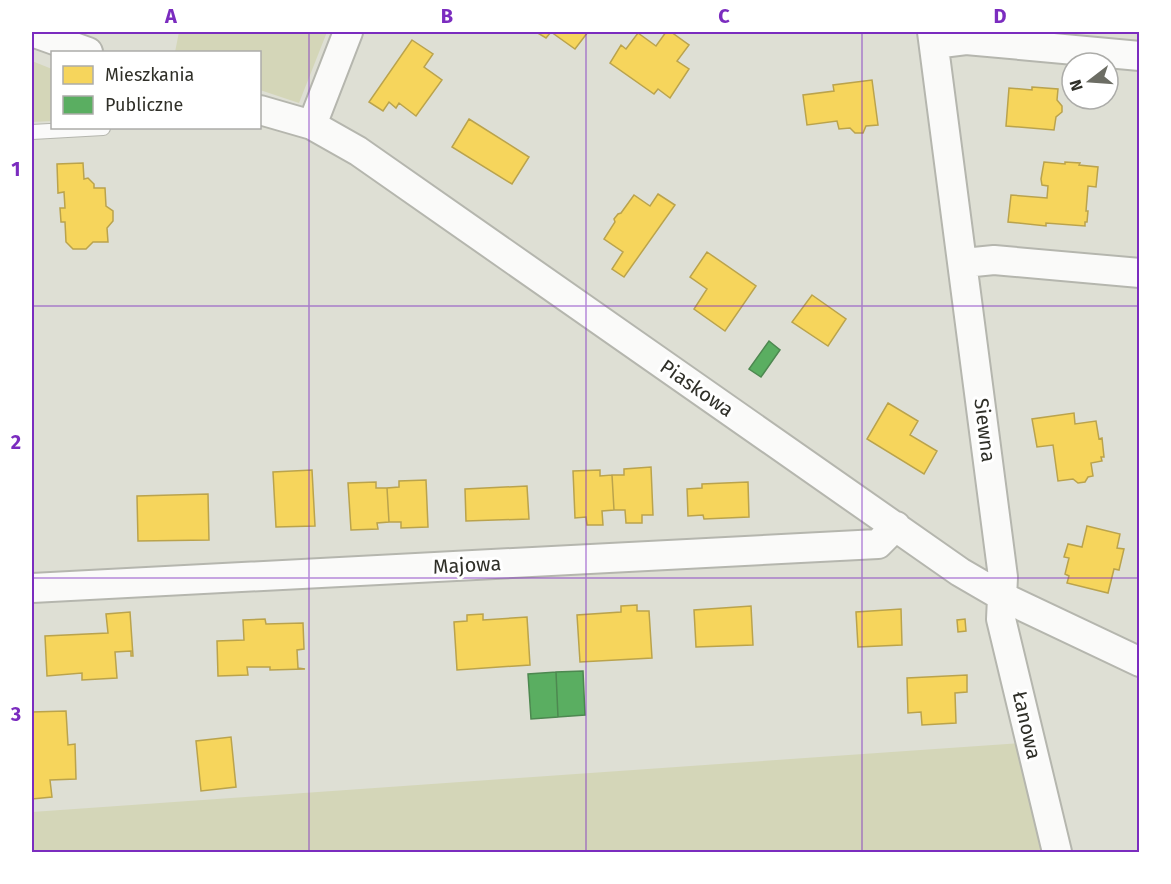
<svg xmlns="http://www.w3.org/2000/svg" width="1171" height="884" viewBox="0 0 1171 884" font-family="'Fira Sans',sans-serif">
<rect width="100%" height="100%" fill="#dedfd4"/>
<path fill="#d4d6b8" d="M179,32H327L299,103L260,90V52H175Z
M32,61L52,69V121L32,122Z
M1020,743L1045,852H32V812Z"/>
<path fill="#f6d55c" stroke="#baa34c" stroke-width="1.5" d="M536,32H588L575,49L551,32L546,38Z
M666,32H671L689,45L677,61L689,69L670,98L658,89L654,94L610,63L621,45L626,49L638,33L656,46Z
M412,40L433,54L424,67L442,80L416,116L399,103L396,108L389,102L383,111L369,102Z
M872,80L878,125L866,126L863,133H855L850,128L839,129L837,121L807,125L803,95L834,91L833,85Z
M1032,87L1058,89L1057,100L1062,106V112L1056,117L1054,130L1006,126L1009,88L1032,90Z
M469,119L529,157L512,184L452,147Z
M1044,162L1065,164V162L1080,163L1079,165L1098,167L1096,187L1088,186L1086,211H1088L1087,222H1085V226L1046,223V226L1008,222L1011,195L1047,198L1048,186L1042,185L1041,179Z
M83,163L84,179L88,178L94,184V188H105L106,206L113,211V221L107,228L108,242H93L86,249H73L66,242L65,222H61L60,208H65L64,192L58,193L57,164Z
M658,194L675,205L624,277L612,269L623,252L604,239L615,222L614,219L618,214L621,213L634,195L650,206Z
M707,252L756,286L725,331L694,309L707,289L690,277Z
M812,295L846,319L828,346L792,322Z
M888,403L918,421L910,435L937,451L924,474L867,439Z
M1074,413L1075,424L1096,421L1099,439L1102,438L1104,457H1101L1102,461L1091,463L1093,476L1088,477L1085,482L1078,483L1073,479L1058,481L1053,445L1037,447L1032,419Z
M651,467L653,515H642V523H626L625,510H614L612,475H624V469Z
M312,470L315,526L276,527L273,472Z
M600,470V476L612,475L614,510L602,511L603,525H587L586,517L575,518L573,471Z
M426,480L428,527L401,528V522H389L387,488L399,487V481Z
M376,482V488H387L389,522L377,523L378,529L351,530L348,483Z
M748,482L749,517L704,519L703,515L688,516L687,489L702,488V484Z
M527,486L529,519L466,521L465,489Z
M208,494L209,540L138,541L137,496Z
M1087,526L1120,534L1117,548L1124,549L1119,570L1114,569L1108,593L1067,583L1069,576L1065,574L1069,558L1064,557L1068,544L1082,547Z
M637,605V611H649L652,658L580,662L577,615L621,612V606Z
M751,606L753,645L696,647L694,610Z
M901,609L902,645L858,647L856,612Z
M130,612L133,656H131V651L115,652L117,678L82,680V673L47,676L45,636L108,633L106,614Z
M483,614V620L527,617L530,665L457,670L454,622L467,621V615Z
M265,619L266,624L303,623L304,649L297,650L298,668L305,669L270,670V667H247L248,675L218,676L217,641L244,640L243,620Z
M965,619L966,631L958,632L957,620Z
M967,675V692L955,693L956,723L922,725L921,712L908,713L907,678Z
M66,711L68,745L75,744L76,779L50,780L52,797L32,799V712Z
M231,737L236,787L201,791L196,741Z"/>
<path fill="#5aae61" stroke="#4d8850" stroke-width="1.5" d="M769,341L780,350L761,377L749,369Z
M583,671L585,715L558,717L556,672Z
M556,672L558,717L531,719L528,674Z"/>
<g fill="none" stroke-linecap="round" stroke-linejoin="round">
<g stroke="#b5b6ae" stroke-width="16">
<path id="service" d="M32,132L103,128"/>
</g>
<g stroke="#b5b6ae" stroke-width="32">
<path id="minor" d="M32,32L88,52
M932,32L1003,577L1001,619L1057,852
M934,44L966,40L1140,56
M260,110L312,125L358,151L960,572L1003,597L1140,662
M312,125L348,32
M964,263L994,260L1140,273
M32,588L878,544L896,526"/>
</g>
<use href="#service" stroke="#fafaf9" stroke-width="14"/>
<use href="#minor" stroke="#fafaf9" stroke-width="28"/>
</g>
<path fill="none" stroke="#7b2cbf" stroke-width="1.5" stroke-opacity="0.55" d="M309,32V852M586,32V852M862,32V852M32,306H1140M32,578H1140"/>
<g text-anchor="middle" stroke-width="6" stroke-linejoin="round" paint-order="stroke">
<g font-size="20" fill="#2f2f28" stroke="#fff">
<text transform="translate(697 388) rotate(35)" y="7">Piaskowa</text>
<text transform="translate(985 430) rotate(83)" y="7">Siewna</text>
<text transform="translate(467 565) rotate(-3)" y="7">Majowa</text>
<text transform="translate(1027 725) rotate(77)" y="7">Łanowa</text>
</g>
</g>
<rect width="1171" height="884" fill="none" stroke="#ffffff" stroke-width="66"/>
<rect x="51" y="51" width="210" height="78" fill="#ffffff" stroke="#acaca9" stroke-width="1.5"/>
<rect x="63" y="66" width="30" height="18" fill="#f6d55c" stroke="#acaca9" stroke-width="1.5"/>
<text x="105" y="81" font-size="18" fill="#2f2f28">Mieszkania</text>
<rect x="63" y="96" width="30" height="18" fill="#5aae61" stroke="#acaca9" stroke-width="1.5"/>
<text x="105" y="111" font-size="18" fill="#2f2f28">Publiczne</text>
<g transform="translate(1090 81) rotate(253)"><circle r="28" fill="#ffffff" stroke="#acaca9" stroke-width="1.5"/>
<path d="M0-4.5L10 22L0 15L-10 22Z" fill="#6c6d64"/>
<text y="-9" font-size="16" font-weight="bold" text-anchor="middle" fill="#2f2f28">N</text>
</g>
<rect x="33" y="33" width="1105" height="818" fill="none" stroke="#7b2cbf" stroke-width="2"/>
<g font-size="20" text-anchor="middle" font-weight="bold" fill="#7b2cbf">
<text x="171" y="23">A</text>
<text x="447" y="23">B</text>
<text x="724" y="23">C</text>
<text x="1000" y="23">D</text>
<text x="16" y="176">1</text>
<text x="16" y="449">2</text>
<text x="16" y="721">3</text>
</g>
</svg>
